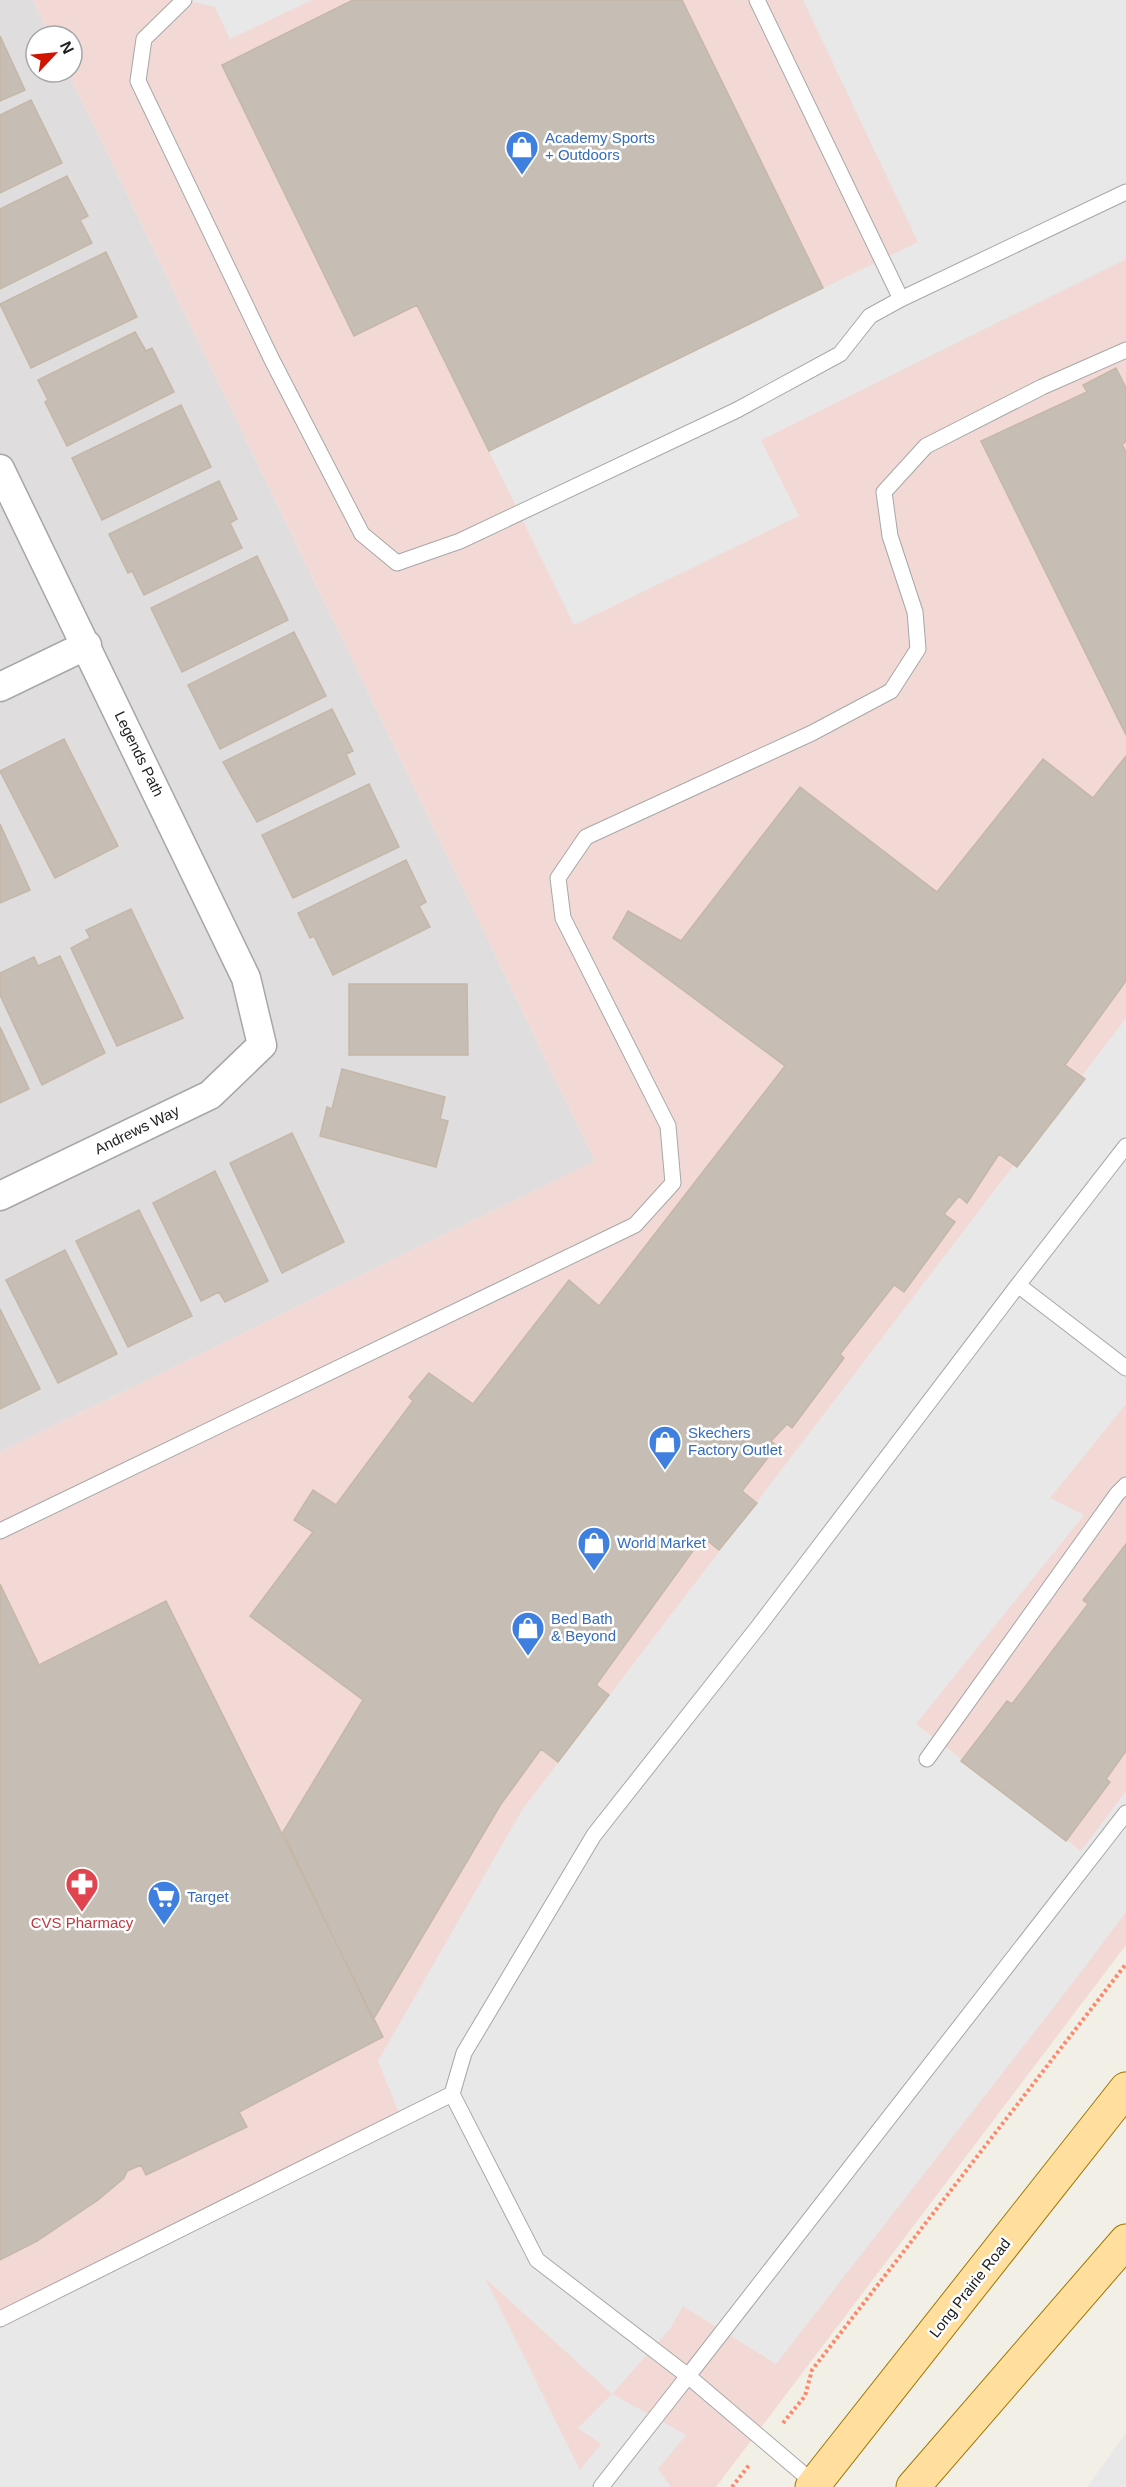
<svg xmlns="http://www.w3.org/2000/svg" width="1126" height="2487" viewBox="0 0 1126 2487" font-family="Helvetica,sans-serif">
<rect width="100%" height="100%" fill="#f2efe6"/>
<path fill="#dfdddd" d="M0,0H33L50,36H36V72H68L595,1161L0,1452Z"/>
<path fill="#f3d9d5" d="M33,0H1126V1945L716,2487H0V1452L595,1161L68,72H72V36H50Z"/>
<path fill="#e8e8e8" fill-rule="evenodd" d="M184,0H312L230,39L215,7Z
M803,0H1126V259L761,440L799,516L574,625L489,451L918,242Z
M1126,1018V1404L1050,1498L1084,1515L916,1724L1081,1851L1126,1791V1912L1078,1976L776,2364L683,2306L670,2329L612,2394L686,2435L658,2469L671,2487H0V2329L401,2118L378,2061L522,1810ZM485,2278L612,2394L578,2428L601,2444L580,2470Z
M1126,2433V2487H1087Z"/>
<path fill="#c6beb5" stroke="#c5b7a7" stroke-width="1.5" d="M353,0H682L823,288L489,451L417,305L354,336L222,65Z
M0,36L25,90L0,101Z
M31,100L62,163L0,193V115Z
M67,176L88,216L80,220L92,243L0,289V209Z
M106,252L137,317L31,368L0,304Z
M135,332L146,351L152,348L174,392L67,446L45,402L48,400L38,380Z
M1116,368L1126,388V442L1122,444L1126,452V735L981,441L1087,392L1083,385Z
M181,405L211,467L102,520L72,458Z
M219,481L237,519L230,523L242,548L144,595L132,571L128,573L109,534Z
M257,556L288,620L182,672L151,608Z
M294,632L326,696L220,749L188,685Z
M332,709L353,751L346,754L355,774L257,822L223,762Z
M64,739L118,846L55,878L0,771Z
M1126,756V981L1065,1065L1085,1079L1017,1167L999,1154L967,1203L959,1196L944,1214L955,1222L904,1292L894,1285L840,1354L844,1358L792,1428L787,1424L771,1441L777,1446L742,1491L757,1503L719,1550L703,1537L596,1685L609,1695L558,1762L541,1749L501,1804L373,2020L283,1832L363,1700L250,1616L313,1532L294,1520L313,1490L336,1505L413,1401L409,1397L429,1373L473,1404L569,1280L599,1306L785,1066L613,938L628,911L681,941L800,787L937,892L1043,759L1093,798Z
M369,784L399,847L293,898L262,835Z
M0,824L30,890L0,903Z
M406,860L426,902L419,906L430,927L333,975L314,936L310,938L298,913Z
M131,909L183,1018L117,1046L71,948L90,938L86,930Z
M60,956L105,1053L42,1085L0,995V973L34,957L38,966Z
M349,984H467L468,1055H349Z
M0,1027L29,1089L0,1103Z
M342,1069L445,1097L440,1119L448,1121L436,1167L320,1136L327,1107L332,1109Z
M292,1133L344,1242L282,1273L230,1163Z
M215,1171L268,1281L225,1302L219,1292L201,1301L153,1203Z
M139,1210L192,1316L128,1347L76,1241Z
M65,1250L117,1354L58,1383L6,1280Z
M0,1309L40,1389L0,1409Z
M1126,1544V1751L1106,1779L1110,1782L1066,1841L961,1761L1007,1701L1012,1704L1088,1604L1083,1600Z
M0,1584L39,1665L166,1601L383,2037L239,2112L247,2127L146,2175L141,2165L127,2171L124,2178L98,2200L37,2241L0,2260Z"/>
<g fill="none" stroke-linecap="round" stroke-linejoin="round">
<g stroke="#a7a7a7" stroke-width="17">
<path id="service" d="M184,0L144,39L138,81L272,360L362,534L397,563L460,541L737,410L840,354L870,316L901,299
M757,0L901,299L1126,192
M1126,1146L1018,1285L1126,1368
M0,1531L635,1225L673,1183L668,1126L563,918L558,878L586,837L812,733L891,691L918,649L915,612L890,536L884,492L926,446L1042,387L1126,350
M927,1759L1117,1494L1126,1485
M0,2319L452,2094
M815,2484L688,2376L1126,1813
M601,2487L688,2376L537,2260L452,2094L464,2053L594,1835L758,1627L1018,1285"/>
</g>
<g stroke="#a7a7a7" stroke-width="31">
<path id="minor" d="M0,469L246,978L262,1045L210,1095L0,1196
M0,687L87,645"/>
</g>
<g stroke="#9d7800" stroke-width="35">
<path id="primary" d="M812,2487L1126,2089
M913,2487L1126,2241"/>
</g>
<path stroke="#ff886a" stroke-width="4" stroke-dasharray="3 3" stroke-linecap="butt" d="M783,2423L805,2396L812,2370L1126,1964
M732,2487L750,2464"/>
<use href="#service" stroke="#fff" stroke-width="15"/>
<use href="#minor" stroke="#fff" stroke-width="28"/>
<use href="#primary" stroke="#ffde9e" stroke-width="33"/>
</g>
<defs>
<g id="shop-pin" transform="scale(1.725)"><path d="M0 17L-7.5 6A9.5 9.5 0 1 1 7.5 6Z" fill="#3f7fe0" stroke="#fff"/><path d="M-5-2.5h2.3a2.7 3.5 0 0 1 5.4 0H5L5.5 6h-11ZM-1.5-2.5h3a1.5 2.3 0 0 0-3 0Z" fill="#fff"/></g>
<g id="pharmacy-pin" transform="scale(1.725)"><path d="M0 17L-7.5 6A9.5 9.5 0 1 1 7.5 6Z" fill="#e0444e" stroke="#fff"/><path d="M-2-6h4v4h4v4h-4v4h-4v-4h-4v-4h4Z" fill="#fff"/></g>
<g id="supermarket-pin" transform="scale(1.725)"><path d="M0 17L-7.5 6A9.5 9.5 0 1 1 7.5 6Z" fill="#3f7fe0" stroke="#fff"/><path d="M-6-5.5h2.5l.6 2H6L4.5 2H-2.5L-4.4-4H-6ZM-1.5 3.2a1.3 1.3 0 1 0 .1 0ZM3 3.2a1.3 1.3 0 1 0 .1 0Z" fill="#fff"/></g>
</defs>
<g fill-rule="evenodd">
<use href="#shop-pin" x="522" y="147"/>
<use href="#shop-pin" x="665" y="1442"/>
<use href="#shop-pin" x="594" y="1543"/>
<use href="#shop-pin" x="528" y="1628"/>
<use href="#pharmacy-pin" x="82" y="1884"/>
<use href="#supermarket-pin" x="164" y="1897"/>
</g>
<g text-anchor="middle" stroke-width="5" stroke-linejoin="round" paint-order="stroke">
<g font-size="15" fill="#366cbe" stroke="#fff" text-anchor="start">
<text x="545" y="143">Academy Sports<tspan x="545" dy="17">+ Outdoors</tspan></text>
<text x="688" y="1438">Skechers<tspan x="688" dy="17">Factory Outlet</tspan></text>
<text x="617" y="1548">World Market</text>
<text x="551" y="1624">Bed Bath<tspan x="551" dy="17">&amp; Beyond</tspan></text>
<text x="187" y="1902">Target</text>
</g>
<g font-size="15" fill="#202020" stroke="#fff">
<text transform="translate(139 754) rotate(64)" y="5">Legends Path</text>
<text transform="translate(137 1130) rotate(-26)" y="5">Andrews Way</text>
<text transform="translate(970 2288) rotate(-52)" y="5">Long Prairie Road</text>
</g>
<g font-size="15" fill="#be3a42" stroke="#fff">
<text x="82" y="1928">CVS Pharmacy</text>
</g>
</g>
<g transform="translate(54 54) rotate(64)"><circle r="28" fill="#ffffff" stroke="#a6a6a6" stroke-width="1.5"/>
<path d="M0-4.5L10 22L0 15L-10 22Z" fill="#d11400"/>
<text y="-9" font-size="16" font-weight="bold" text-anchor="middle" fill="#202020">N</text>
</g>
</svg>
